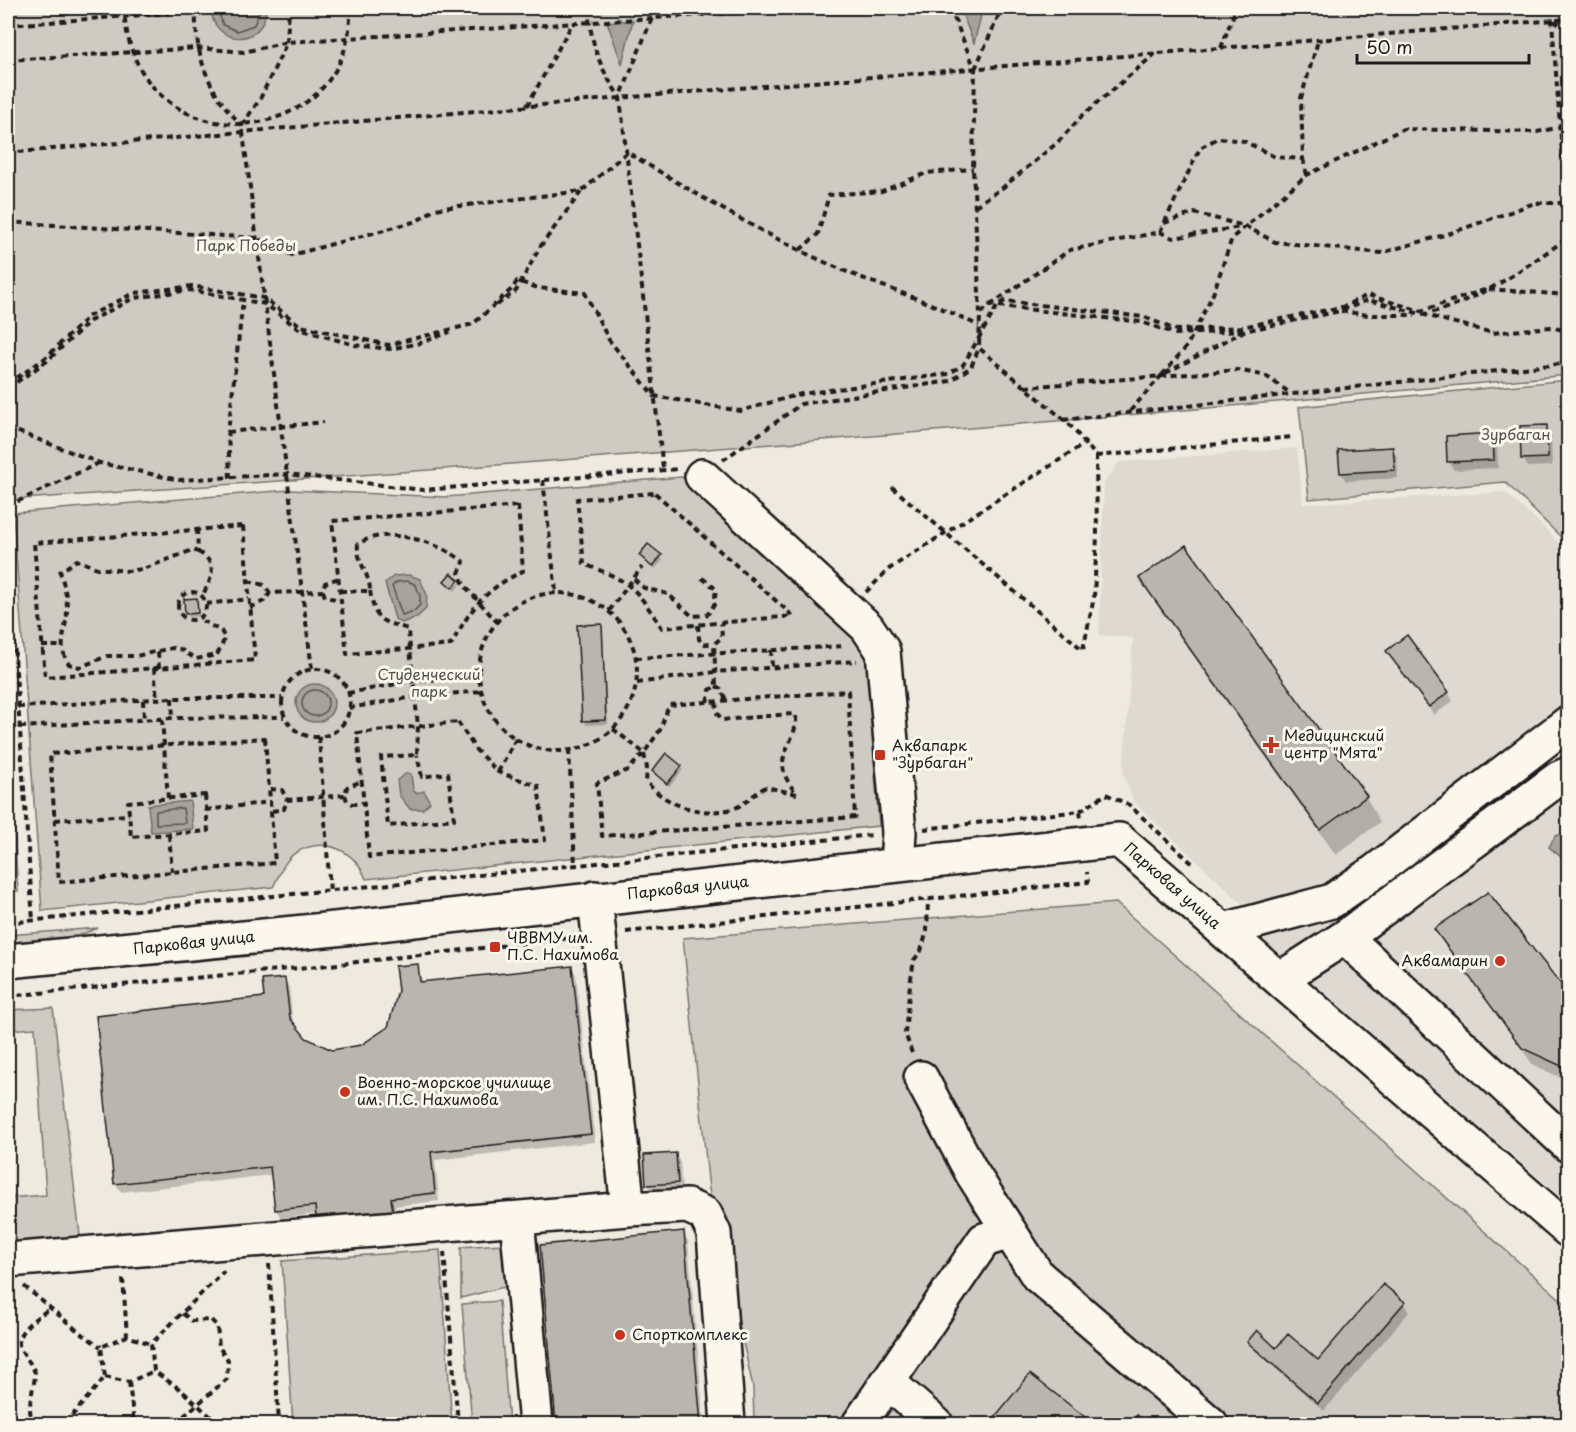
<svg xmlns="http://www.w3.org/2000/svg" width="1576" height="1432" viewBox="0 0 1576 1432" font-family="'Playpen Sans',sans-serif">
<rect width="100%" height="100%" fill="#eeeadf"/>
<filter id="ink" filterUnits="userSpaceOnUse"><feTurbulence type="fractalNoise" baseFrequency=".0167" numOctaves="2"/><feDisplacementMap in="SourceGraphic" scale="12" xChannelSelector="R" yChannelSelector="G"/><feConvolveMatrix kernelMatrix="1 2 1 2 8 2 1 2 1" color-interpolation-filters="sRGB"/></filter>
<g filter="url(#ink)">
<path fill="#dedad1" d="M1297,448L1303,504L1504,492L1541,524L1568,553V712L1324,893L1249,910L1134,802L1123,774L1133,638L1099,635L1104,483L1119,462Z
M1568,763V1203L1254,932L1332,910L1536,777Z"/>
<path fill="#ceccc2" stroke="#75746f" stroke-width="1.5" d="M8,8H1568V375C1049,425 528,464 8,500Z
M1568,380V544L1505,482L1309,499L1299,407Z
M682,477L865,642L879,826L366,879C355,851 326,836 297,852C285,858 279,876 273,887L42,911L13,513L289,490L446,497Z
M8,737L18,891L8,892Z
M1116,903L1568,1306V1424H754L753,1387L709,1189L683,938Z
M98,928L54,945L8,948V935Z
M53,1008L81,1244L8,1250V1198L46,1195L35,1028L8,1030V1010Z
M502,1244L508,1251V1286L461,1298V1247Z
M440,1250L452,1424H293L282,1261Z
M499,1301L509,1424H472L462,1304Z"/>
<path fill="#a6a39d" stroke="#6f6d69" stroke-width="1.5" d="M211,8H266C265,48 212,47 211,8Z
M960,8H983L974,43Z
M633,20L622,64L607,22Z
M409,575L420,579L427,595L426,609L417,617L402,623L395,619L385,583L394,576Z
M296 703a19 19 0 1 1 38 0a19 19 0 1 1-38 0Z
M407,773L411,774L413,790L416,793L424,791L430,802L423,809H410L399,795L397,780Z
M190,801L193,829L151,832L148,805Z
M1568,832V863L1549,847L1555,836Z"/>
<path fill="#0003" d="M1546,427L1551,435L1552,466L1528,467L1523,459L1521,428Z
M1492,435L1497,443L1498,468L1454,470L1449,462L1447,437Z
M1393,449L1397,457L1398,478L1346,481L1341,473Z
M1186,547L1366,797L1380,822L1336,855L1156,604L1141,579Z
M640,555L660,556L663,560L655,569Z
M451,575L460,584L455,591L446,581Z
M196,600L199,616L189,617L187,613Z
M601,625L608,724L586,725L579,627Z
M1393,659L1448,692L1453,701L1434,715Z
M681,767L683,770L670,786L653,771Z
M1487,894L1568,995V1081L1533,1065L1436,929Z
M417,965L423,983L572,967L576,975L595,1142L435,1160L439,1201L395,1206L397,1228L317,1214L281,1218L276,1210L272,1175L121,1192L116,1184L266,999L284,979L289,987L293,1025L305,1040L331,1052L362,1047L389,1028Z
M675,1154L680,1163L682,1191L653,1193L648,1185Z
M683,1233L688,1241L704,1424H557L541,1246Z
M1383,1286L1404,1303L1409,1312L1324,1411L1254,1350L1249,1342L1318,1362Z
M1031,1376L1091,1424H991Z"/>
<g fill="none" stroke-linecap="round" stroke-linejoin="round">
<path stroke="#535250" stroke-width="1.5" d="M217,8L223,25L237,31L254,25L261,8
M408,581L416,585L420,596V605L414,611L402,615L392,586L397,582Z
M302 703a13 13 0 1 1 26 0a13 13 0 1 1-26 0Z
M183,808L185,823L156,824V811Z"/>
</g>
<path fill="#b9b6af" stroke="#1c1c1c" stroke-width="1.5" d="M1547,425L1548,458L1521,459L1520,426Z
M1493,433L1494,460L1447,462L1446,436Z
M1393,447L1395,470L1340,473L1338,450Z
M648,544L662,555L652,567L639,555Z
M1186,545L1367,796L1320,830L1139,578Z
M451,573L459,580L452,588L444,581Z
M197,598L198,613L185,614L184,599Z
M602,624L606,720L582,721L577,625Z
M1407,635L1449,692L1429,707L1386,651Z
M666,753L682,766L667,784L652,771Z
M1488,892L1568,993V1069L1522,1048L1434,929Z
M418,964L420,982L572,966L591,1134L431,1152L435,1193L391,1198L394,1220L317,1229L315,1206L275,1210L270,1167L114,1184L96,1016L264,997L262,980L285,978L290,1018L306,1038L332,1050L361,1045L388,1027L398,991L395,966Z
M676,1153L678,1183L646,1185L644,1155Z
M684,1231L701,1424H556L540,1245Z
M1383,1284L1405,1302L1318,1403L1247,1342L1257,1330L1276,1348L1288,1334L1318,1360Z
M1030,1374L1094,1424H989Z
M1137,1415L1149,1424H1129Z"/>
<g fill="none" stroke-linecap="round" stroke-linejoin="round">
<g stroke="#1c1c1c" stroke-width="38">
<path id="minor" d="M702,476L867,627L883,651L899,832L897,865
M595,898L628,1209L687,1206L705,1214L714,1233L728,1424
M1224,930L1332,901L1374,872L1568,723
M1345,937L1568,1145
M8,961L335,929L1119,840L1568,1230
M1280,979L1345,937L1559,778L1568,774
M921,1078L972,1173L1038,1276L1211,1424
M517,1219L536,1424
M8,1260L628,1209
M888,1382L936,1424
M859,1424L984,1240L1010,1232"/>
</g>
<path stroke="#1c1c1c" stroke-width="4" stroke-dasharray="6 4.5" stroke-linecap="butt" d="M124,8C132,171 355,154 350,8
M196,8C194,54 208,93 242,125L312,669
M588,8C591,43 599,68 620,97
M651,8L652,18L620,98L663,469
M1551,8L1568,230
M1554,21L1568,30
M8,25L196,11
M1221,48L1236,8
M8,60L198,48L244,52L287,42L806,8
M975,69L1002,8
M527,106L572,24
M242,125L260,99L287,42L289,8
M8,153L620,98L1568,19
M1303,159L1307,175
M975,206L1001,189L1057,143L1083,115L1155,54
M8,222L256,238L292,255L417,221L435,209L582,191L627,152C693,192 760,233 831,265C880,287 931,301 979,326
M1164,223L1194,213L1245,226L1275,242L1381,253L1451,233L1535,203H1568
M1160,232L1200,148L1218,138L1244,141L1275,157L1303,159L1301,98L1318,41
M800,250L818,234L829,195L882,191L927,173L973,169
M497,305L516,291L540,247L581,192
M990,305L1070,250L1160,232L1173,238L1241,227
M1341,311L1368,315H1415
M981,313L990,305L1141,322L1176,334L1243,331
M1422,315C1483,300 1517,272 1568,238
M1162,375L1187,346L1213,294L1232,238L1307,175L1403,129L1537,132L1561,127
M8,384L44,359L89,316L134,293L192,286L264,298L301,326L388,345L473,324L513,288L517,281L538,288L585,293L609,340L654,396L740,411L801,394L948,374L963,365L998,305L1005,301L1144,317L1176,330L1242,327L1342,307L1368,295L1421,311L1487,289L1568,295
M1025,387L1238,370L1266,376L1290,393
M8,388L47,361L90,321L134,298L190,290L265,304L299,329L355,345L389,349L421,343L450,332
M1130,411L1162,375L1244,331L1341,311L1368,300L1493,333L1550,327L1568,331
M1063,420L1568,363
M8,428L100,463L179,480L287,474L423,490L678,469
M228,432L324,422
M1096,456L1292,437
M723,460L801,404L950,381L971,367L979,348
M230,478L228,432L243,300
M543,480L556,592
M892,487L1083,650L1094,597L1097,536L1096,456L1069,424L979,348L980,314L973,169L975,69L950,8
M655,493L793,616L662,628C633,585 633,583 584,564L577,499Z
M8,506L99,463
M518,506L523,571C484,590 471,608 451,645L347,654L332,521Z
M243,526L255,660L45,677L34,543Z
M197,529L198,552L193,550L143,569L128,571L97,568L77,560L60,572C64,584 67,596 67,609C67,630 56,646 69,664L80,667L107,656H136L172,648L180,649L196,659L217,655L225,638L221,631L199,619
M198,552C219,563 212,579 202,596
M8,555L33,921
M634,579L644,588L668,594L692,616L707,615L714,605L716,589L701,577
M248,581L264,585L270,593
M323,591L325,597L341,600
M340,591H370C370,574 356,561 358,544C385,525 440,542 464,562L459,573L464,585L497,622
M370,591C376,623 379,620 408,629L418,726L417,755L381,757L388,826L454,819L448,773L422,777L417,755
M866,592L889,569L1086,443
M178 606a14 14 0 1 1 28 0a14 14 0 1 1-28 0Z
M479 672a79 79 0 1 1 158 0a79 79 0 1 1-158 0Z
M206,604L249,599
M250,608L264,601L270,593L323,591L325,583L339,578
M609,611L642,567
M698,625L699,639L703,644H714
M42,646H61
M771,650L772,667
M158,652L159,668
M636,658L845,646
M154,668L157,699
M282 703a34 34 0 1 1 68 0a34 34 0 1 1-68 0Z
M637,683L715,672L857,661
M716,686L721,689L726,700
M348,693L413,681L480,676
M172,698L173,718
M143,700L144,720
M707,702L710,690L716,686L714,644L722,637L721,623
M18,707L172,698H282
M349,708L414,697L482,691
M162,719L168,798
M458,722L476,750L498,772L538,786L545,840L369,857L357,733Z
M20,727L173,718L284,717
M613,729L644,753L660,730L669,705L848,691L855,817L602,836L597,783L628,770L644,753
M319,737L330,892
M265,738L275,863L59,882L50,754Z
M569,750L575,865
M644,754L647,768L646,781C665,806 704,818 735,808C746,804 755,792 766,787L797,794C765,757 798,746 796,716L791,714L722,720L717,713L716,701
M498,772L516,739
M270,789L282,790L287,800
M205,795L208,831L131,837L128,802Z
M345,795L347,801L352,804L364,803
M206,810L271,802
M272,811L284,809L287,800L345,795L347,787L362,781
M1080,811L1106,794L1129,805L1195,866
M55,820L129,815
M924,829L1080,811L1081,818
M169,835L172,872
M8,923L872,835
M626,932L1088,882L1087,872
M8,996L339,964L571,938
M912,1053L905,1033L910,985L914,960L921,951L927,931L928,900
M444,1252L458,1424
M269,1264L279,1424
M123,1279L127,1336L151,1344
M24,1286L78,1331L101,1347
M105,1377L129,1382L154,1371
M129,1382L134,1424
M36,1424C23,1412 35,1389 35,1373C32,1363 24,1357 20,1348C13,1331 39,1316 51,1308
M65,1424L105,1377L101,1347L127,1336
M123,1424C140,1415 159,1428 178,1421L227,1379L228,1360L219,1347L217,1326L211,1320L192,1321L182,1313
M219,1424L181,1390L154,1371L151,1344L224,1271"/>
<use href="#minor" stroke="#fbf7ec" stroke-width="33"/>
</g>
</g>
<g fill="#c8321e" stroke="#fbf7ec" stroke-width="2">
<path d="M1268 736h6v6h6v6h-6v6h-6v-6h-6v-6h6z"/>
<rect x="874" y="749" width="12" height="12" rx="3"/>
<rect x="489" y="941" width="12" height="12" rx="3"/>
<circle cx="1500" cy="961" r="6"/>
<circle cx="345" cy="1092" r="6"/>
<circle cx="620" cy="1335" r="6"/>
</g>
<g text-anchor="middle" stroke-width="6" stroke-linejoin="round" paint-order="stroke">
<g font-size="15" fill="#51514e" stroke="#fbf7ec">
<text x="246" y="251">Парк Победы</text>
<text x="1516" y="440">Зурбаган</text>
<text x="429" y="680">Студенческий<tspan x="429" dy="17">парк</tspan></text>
</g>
<g font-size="15" fill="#1c1c1c" stroke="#fbf7ec" text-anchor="start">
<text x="1284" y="741">Медицинский<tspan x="1284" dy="17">центр "Мята"</tspan></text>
<text x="892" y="751">Аквапарк<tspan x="892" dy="17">"Зурбаган"</tspan></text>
<text x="507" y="943">ЧВВМУ им.<tspan x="507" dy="17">П.С. Нахимова</tspan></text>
<text x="1488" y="966" text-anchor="end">Аквамарин</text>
<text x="357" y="1088">Военно-морское училище<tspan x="357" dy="17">им. П.С. Нахимова</tspan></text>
<text x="632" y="1340">Спорткомплекс</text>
</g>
<g font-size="15" fill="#1c1c1c" stroke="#fbf7ec">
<text transform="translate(1172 886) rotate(41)" y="5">Парковая улица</text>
<text transform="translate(688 888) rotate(-6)" y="5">Парковая улица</text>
<text transform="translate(194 943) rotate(-6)" y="5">Парковая улица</text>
</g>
</g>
<rect width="1576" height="1432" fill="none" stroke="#fbf7ec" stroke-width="30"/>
<rect x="15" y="15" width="1546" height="1402" fill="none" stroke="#1c1c1c" stroke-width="2" filter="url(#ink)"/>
<path d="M1357 54v9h172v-9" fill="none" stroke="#1c1c1c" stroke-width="3"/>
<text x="1366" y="54" font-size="18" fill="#1c1c1c" stroke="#fbf7ec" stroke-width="4.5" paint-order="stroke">50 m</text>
</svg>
